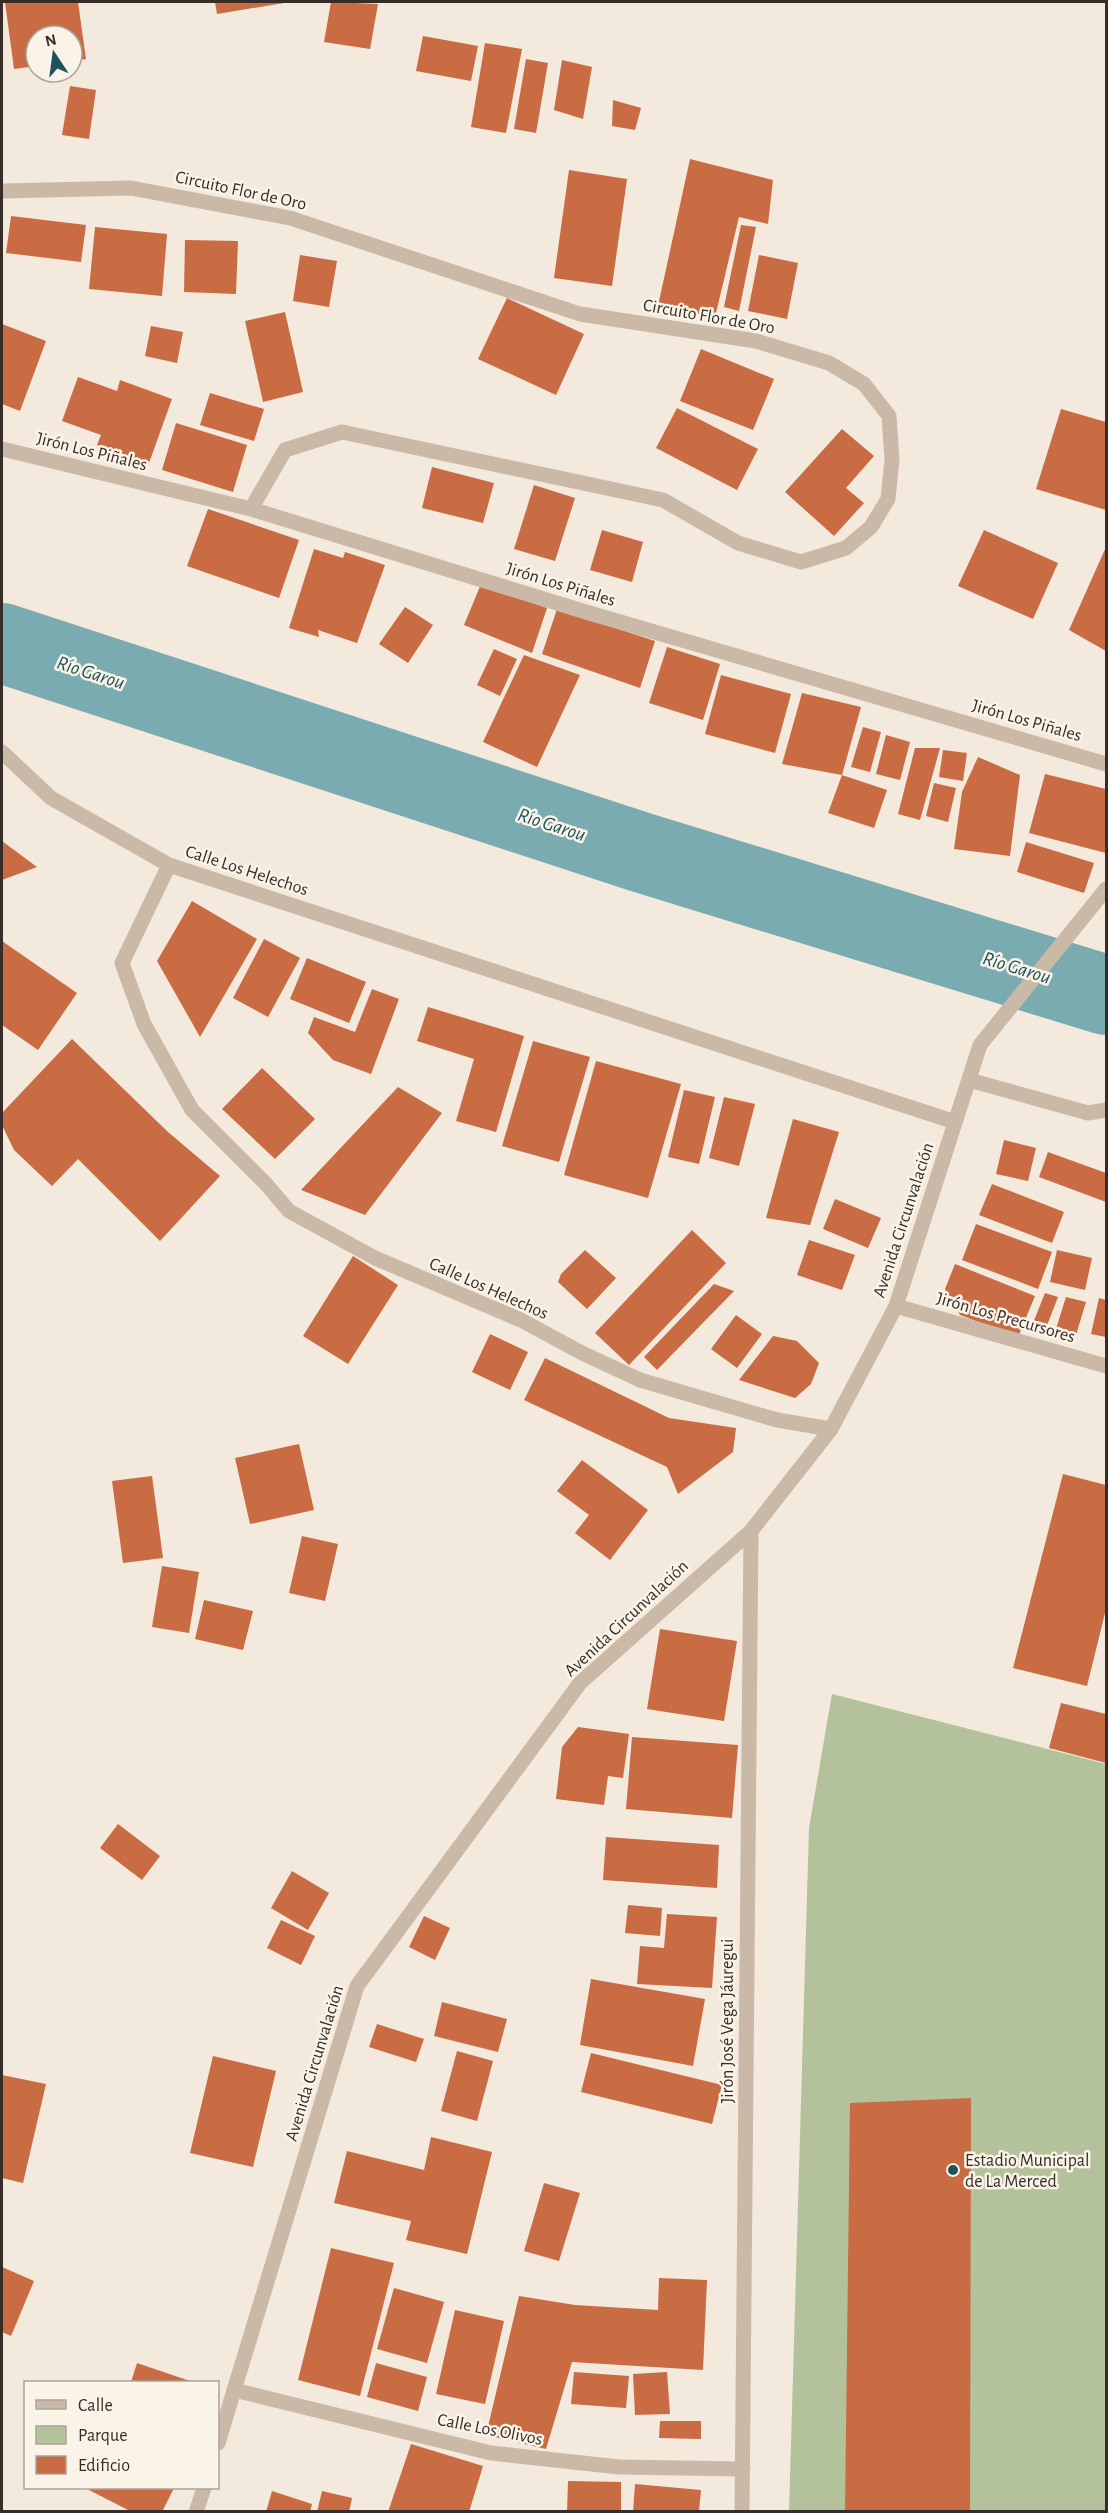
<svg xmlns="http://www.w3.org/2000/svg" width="1108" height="2513" viewBox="0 0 1108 2513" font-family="'Alegreya Sans',sans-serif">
<rect width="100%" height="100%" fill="#f3e9dc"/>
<path fill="#b3c29b" d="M832,1694L1106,1764V2511L789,2512L809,1828Z"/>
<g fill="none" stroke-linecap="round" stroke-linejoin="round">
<path stroke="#7aabb0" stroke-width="80" d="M2,643L640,852L1106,995"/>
</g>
<path fill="#c96b43" d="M5,2H78L86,59L72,61V36H36V66L14,69Z
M215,2H284V3L217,14Z
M331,2L378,4L370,49L324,42Z
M423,36L478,46L471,81L416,71Z
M485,43L522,49L506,133L471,127Z
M526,59L548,63L536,133L514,129Z
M562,60L592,67L583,119L554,110Z
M70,86L96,90L89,139L62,135Z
M613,100L641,108L635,130L612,126Z
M690,159L773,180L768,224L739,217L715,317L658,306Z
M569,170L627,179L612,286L554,278Z
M11,216L86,225L81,262L6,253Z
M741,225L756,227L739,311L724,307Z
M95,227L167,234L162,296L89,289Z
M185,240L238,241L236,294L184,292Z
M300,255L337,261L329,307L293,301Z
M759,255L798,263L787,319L748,311Z
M507,298L584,334L556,395L478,359Z
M285,312L303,392L263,402L245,321Z
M2,324L46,341L20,411L2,404Z
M151,326L183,332L177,363L145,356Z
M701,349L774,379L753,430L680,401Z
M78,377L117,391L120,380L172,399L149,463L97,445L101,435L62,421Z
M210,393L264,409L254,441L200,425Z
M677,408L758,449L737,490L656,448Z
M1061,409L1106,422V510L1036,489Z
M176,423L247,445L233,492L162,470Z
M842,429L874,456L846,488L864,503L834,536L785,492Z
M432,467L494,483L483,523L422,508Z
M534,485L575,498L555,561L514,549Z
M208,509L299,540L279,598L187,566Z
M602,530L643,542L632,582L590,570Z
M984,530L1058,563L1033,619L958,586Z
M1106,547V651L1069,630Z
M314,549L343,558L345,552L385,565L357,643L318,630L319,637L289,628Z
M481,584L547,608L532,653L464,625Z
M405,607L433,625L408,663L379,644Z
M557,609L655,641L640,688L542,654Z
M667,647L720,664L703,720L649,703Z
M494,649L517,659L500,696L477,685Z
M524,655L580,675L537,767L483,742Z
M721,675L791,694L775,753L705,734Z
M802,693L861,707L842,775L887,790L874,828L828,813L842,775L782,764Z
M863,727L881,732L870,772L851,767Z
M886,735L910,742L900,780L876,774Z
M915,748H940L920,820L898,814Z
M943,750L967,753L963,781L939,777Z
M978,757L1020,775L1010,856L954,849L962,792Z
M1045,774L1106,789V853L1029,833Z
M934,783L956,788L948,822L926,816Z
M2,841L37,867L2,880Z
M1026,842L1094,863L1084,893L1017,872Z
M192,901L257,939L200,1037L157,961Z
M264,939L300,958L268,1017L233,998Z
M2,941L77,993L38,1050L2,1025Z
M307,958L366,982L349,1023L290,999Z
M372,989L399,999L371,1074L333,1060L308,1033L314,1017L355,1032Z
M428,1007L524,1036L496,1132L456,1121L474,1059L417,1041Z
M72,1039L168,1132L220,1176L160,1241L78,1159L52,1186L14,1150L2,1125V1113Z
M533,1041L590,1057L559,1162L502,1146Z
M596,1061L681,1084L648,1198L564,1175Z
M262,1068L315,1119L275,1159L222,1109Z
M398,1087L442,1113L365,1215L301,1190Z
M684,1090L715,1097L699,1164L668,1157Z
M724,1097L755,1104L739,1166L709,1158Z
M793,1119L839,1132L810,1225L766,1218Z
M1004,1140L1036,1148L1028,1181L996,1174Z
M1048,1152L1106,1173V1202L1039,1177Z
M992,1184L1064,1212L1052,1243L979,1215Z
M835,1199L881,1218L868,1248L823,1229Z
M976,1224L1052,1252L1038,1289L962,1260Z
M692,1230L726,1263L629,1365L595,1333Z
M809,1240L855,1255L842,1290L797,1275Z
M585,1250L616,1278L587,1309L558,1282L561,1274Z
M1057,1250L1092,1258L1085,1290L1050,1282Z
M353,1256L398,1285L348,1364L303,1336Z
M955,1264L1035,1296L1018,1337L960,1315L945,1289Z
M714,1284L734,1291L657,1370L644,1357Z
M1045,1293L1058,1297L1044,1333L1031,1328Z
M1066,1297L1086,1302L1075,1338L1055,1332Z
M1099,1298L1106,1300V1337L1091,1334Z
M736,1315L762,1334L737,1368L711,1349Z
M490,1334L528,1352L510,1390L472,1372Z
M773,1336L797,1341L819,1363L811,1384L795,1398L739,1380Z
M545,1358L669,1418L736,1428L733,1452L678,1494L667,1467L524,1400Z
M299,1444L314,1510L250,1524L235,1458Z
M582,1460L648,1510L610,1560L575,1533L589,1515L557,1491Z
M1063,1474L1106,1485V1609L1087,1686L1013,1668Z
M152,1476L163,1558L123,1563L112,1481Z
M302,1536L338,1544L325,1601L289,1593Z
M162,1566L199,1572L189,1633L152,1627Z
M204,1600L253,1611L243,1650L195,1639Z
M660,1629L737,1641L724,1721L647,1709Z
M1061,1703L1106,1714V1763L1049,1748Z
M578,1727L629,1734L623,1778L608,1776L604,1805L556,1799L562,1747Z
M632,1737L738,1745L732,1818L626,1809Z
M118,1824L160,1856L142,1880L100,1848Z
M606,1837L719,1845L717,1888L603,1880Z
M292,1871L329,1893L308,1930L271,1908Z
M628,1905L662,1908L660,1936L625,1933Z
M667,1914L717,1917L712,1988L637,1984L640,1946L664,1948Z
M424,1916L450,1928L435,1960L409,1947Z
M281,1920L315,1936L301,1965L267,1948Z
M591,1979L705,1999L693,2066L580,2045Z
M442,2002L507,2019L498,2052L434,2036Z
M377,2024L424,2039L416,2062L369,2047Z
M457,2051L493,2061L477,2121L441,2111Z
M591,2053L722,2085L712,2124L581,2092Z
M213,2056L276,2071L253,2167L190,2153Z
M2,2075L46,2084L23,2183L2,2178Z
M971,2098L970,2512H845L850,2103Z
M431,2137L492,2152L467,2254L406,2240L411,2221L334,2203L347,2151L424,2170Z
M544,2183L580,2193L559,2261L524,2251Z
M331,2248L394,2263L360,2396L298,2380Z
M2,2267L34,2281L11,2336L2,2332Z
M659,2278L707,2280L703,2370L572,2362L546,2449L486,2435L519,2296L575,2305L658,2310Z
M394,2288L444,2302L427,2363L377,2349Z
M455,2310L504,2321L485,2404L436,2394Z
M137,2363L193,2382H131Z
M376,2363L427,2377L418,2411L367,2397Z
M574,2372L629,2376L626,2408L571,2404Z
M667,2372L670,2414L635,2415L633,2374Z
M660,2421H701V2439L659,2438Z
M411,2444L483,2466L469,2512H388Z
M568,2481L621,2482V2512H567Z
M635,2484L701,2490L699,2512H633Z
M88,2488H174L162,2512H132L87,2489Z
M272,2491L312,2504L310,2512H266Z
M322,2491L352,2498L349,2512H317Z"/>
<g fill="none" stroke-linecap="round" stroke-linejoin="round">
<path stroke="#cbb9a7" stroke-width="15" d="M2,191L131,188L290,218L580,314L756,341L829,363L864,384L889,416L892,460L888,499L871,527L846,548L801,562L738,543L663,500L342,432L285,450L251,509
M2,449L251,509L586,612L1106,764
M2,752L51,798L169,865L955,1122
M169,865L122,963L144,1024L192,1110L266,1184L289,1211L375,1258L521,1320L580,1352L640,1380L777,1420L831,1429
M969,1080L1088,1113L1106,1110
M896,1306L1106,1366
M234,2390L491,2453L619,2467L743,2469
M218,2443L357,1986L580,1683L751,1531L831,1429L896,1306L980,1045L1106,889
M196,2512L204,2488
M742,2512L751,1531"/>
</g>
<circle fill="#1c525a" stroke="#faf3e8" stroke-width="2" cx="953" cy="2170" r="6"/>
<g text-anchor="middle" stroke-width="5" stroke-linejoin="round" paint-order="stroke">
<g font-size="18" fill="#372d28" stroke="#faf3e8">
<text transform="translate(241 190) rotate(12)" y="6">Circuito Flor de Oro</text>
<text transform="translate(709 316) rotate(10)" y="6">Circuito Flor de Oro</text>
<text transform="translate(92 451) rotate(14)" y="6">Jirón Los Piñales</text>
<text transform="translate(561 584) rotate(17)" y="6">Jirón Los Piñales</text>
<text transform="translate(1027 720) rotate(16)" y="6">Jirón Los Piñales</text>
<text transform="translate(247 870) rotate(18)" y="6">Calle Los Helechos</text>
<text transform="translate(903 1220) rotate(-72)" y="6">Avenida Circunvalación</text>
<text transform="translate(489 1288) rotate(24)" y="6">Calle Los Helechos</text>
<text transform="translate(1006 1317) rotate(16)" y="6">Jirón Los Precursores</text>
<text transform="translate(626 1618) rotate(-43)" y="6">Avenida Circunvalación</text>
<text transform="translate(727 2021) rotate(-90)" y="6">Jirón José Vega Jáuregui</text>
<text transform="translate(314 2063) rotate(-73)" y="6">Avenida Circunvalación</text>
<text transform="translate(490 2429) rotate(11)" y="6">Calle Los Olivos</text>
</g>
<g font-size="18" fill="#372d28" stroke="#faf3e8" text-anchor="start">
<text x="965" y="2166">Estadio Municipal<tspan x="965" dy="21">de La Merced</tspan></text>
</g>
<g font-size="20" font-style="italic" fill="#1c525a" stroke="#faf3e8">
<text transform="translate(91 672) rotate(18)" y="7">Río Garou</text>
<text transform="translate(552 824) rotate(18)" y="7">Río Garou</text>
<text transform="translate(1017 967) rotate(17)" y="7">Río Garou</text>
</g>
</g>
<rect width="1108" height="2513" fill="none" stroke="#372d28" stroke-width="6"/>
<rect x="24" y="2381" width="195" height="108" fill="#faf3e8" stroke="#aca49b" stroke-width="1.5"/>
<rect x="36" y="2400" width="30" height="9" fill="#cbb9a7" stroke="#aca49b" stroke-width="1.5"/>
<text x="78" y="2411" font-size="18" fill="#372d28">Calle</text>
<rect x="36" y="2426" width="30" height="18" fill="#b3c29b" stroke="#aca49b" stroke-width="1.5"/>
<text x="78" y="2441" font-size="18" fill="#372d28">Parque</text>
<rect x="36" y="2456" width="30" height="18" fill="#c96b43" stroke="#aca49b" stroke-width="1.5"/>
<text x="78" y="2471" font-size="18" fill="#372d28">Edificio</text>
<g transform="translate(54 54) rotate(347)"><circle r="28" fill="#faf3e8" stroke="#aca49b" stroke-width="1.5"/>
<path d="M0-4.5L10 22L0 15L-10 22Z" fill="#1c525a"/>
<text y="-9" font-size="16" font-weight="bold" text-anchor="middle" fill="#372d28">N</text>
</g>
</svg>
